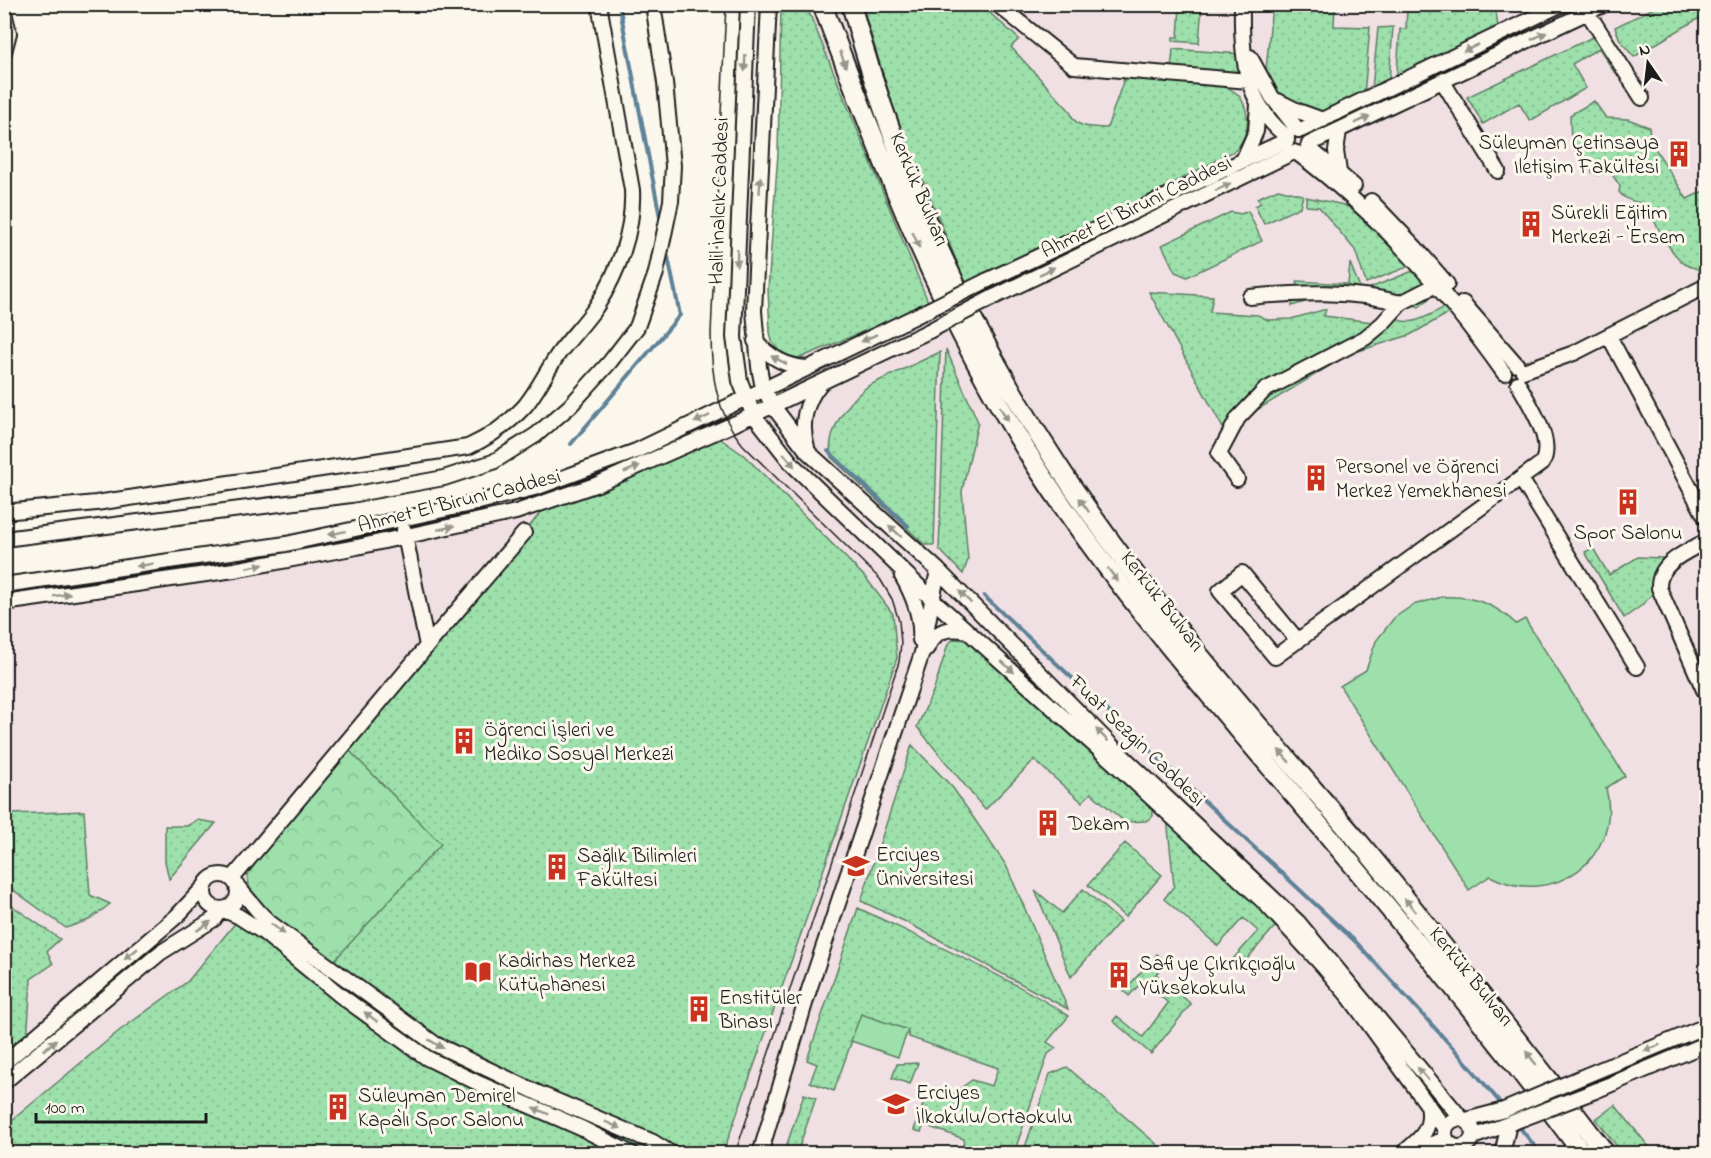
<svg xmlns="http://www.w3.org/2000/svg" width="1711" height="1158" viewBox="0 0 1711 1158" font-family="'Indie Flower',sans-serif">
<defs>
<pattern id="grass-dots" width="8" height="8" patternUnits="userSpaceOnUse" patternTransform="scale(1.5)"><rect width="8" height="8" fill="#9de0ab"/><path d="M2 2h.1M6 6h.1" fill="none" stroke="#87c093" stroke-width="1.8" stroke-linecap="round"/></pattern>
<pattern id="park-crowns" width="20" height="18" patternUnits="userSpaceOnUse" patternTransform="scale(1.5)"><rect width="20" height="18" fill="#9de0ab"/><path d="M2 6a3 3 0 1 1 6 0M12 15a3 3 0 1 1 6 0" fill="none" stroke="#87c093"/></pattern>
</defs>
<rect width="100%" height="100%" fill="#fbf7ec"/>
<filter id="ink" filterUnits="userSpaceOnUse"><feTurbulence type="fractalNoise" baseFrequency=".0167" numOctaves="2"/><feDisplacementMap in="SourceGraphic" scale="12" xChannelSelector="R" yChannelSelector="G"/><feConvolveMatrix kernelMatrix="1 2 1 2 8 2 1 2 1" color-interpolation-filters="sRGB"/></filter>
<g filter="url(#ink)">
<path fill="#f0e0e3" d="M781,5H1706V1153H5L4,579L267,545L575,494L606,481L756,406L779,351L770,337L768,289L778,153Z"/>
<path fill="url(#grass-dots)" stroke="#5c7e64" stroke-width="1.5" d="M781,5H806L929,304L800,358L788,357L779,351L772,342L770,332L768,289L778,153Z
M862,5H986L991,14L1019,39L1011,47L1070,111C1074,129 1091,127 1107,128L1125,76C1148,78 1220,80 1235,92C1242,97 1246,108 1247,116C1249,129 1244,140 1236,150L1064,241L967,286L895,113Z
M1180,5H1202L1199,43L1173,41V37H1178Z
M1272,5H1335L1334,26L1370,27L1363,107L1289,142L1276,119L1266,71Z
M1407,5H1495L1500,41L1396,86L1400,29H1406Z
M1660,5H1706V31L1699,18L1634,57L1620,40L1615,27Z
M1393,27L1388,95L1375,101L1371,99L1378,28Z
M1595,36L1621,68L1614,72L1599,48L1572,64L1586,88L1530,121L1519,103L1483,124L1467,97Z
M1173,49L1241,54L1240,67L1233,74L1171,69Z
M1594,101L1606,118L1628,119L1649,127L1651,142L1687,199L1706,190V276C1698,266 1690,269 1682,262C1665,246 1658,225 1645,205C1635,201 1626,201 1619,192L1620,186L1611,173L1597,175L1592,172C1591,158 1585,155 1574,150L1571,144L1570,115Z
M1278,189L1303,195L1300,207L1264,224L1255,206L1261,203L1257,198Z
M1306,197L1344,205L1360,213L1415,264L1366,283L1355,250L1319,207L1306,206Z
M1248,211L1262,241L1187,277L1175,272L1162,245L1231,212L1241,214Z
M1350,263L1360,288L1328,287V295L1292,306V295H1296L1297,281L1348,284Z
M1418,269L1439,291L1419,307L1370,288Z
M1149,292L1213,296L1210,312L1258,315L1268,320L1291,319L1326,309L1324,316L1390,324L1392,316C1411,331 1433,312 1451,304L1456,309L1410,335L1349,354L1224,430Z
M946,349L978,422L962,491L968,560L963,574L939,549Z
M940,352L934,545H925L831,457C826,430 848,402 868,386Z
M712,433L745,456L866,578L893,614L897,658L813,900L723,1153L5,1154V1126L119,1031L188,981L241,916L249,894L246,862L499,564L549,502Z
M1593,548L1609,575L1638,557L1686,559L1641,606L1624,618L1585,552Z
M954,639L968,640L1152,804L1153,816L1146,821L1125,822L1091,793L1082,802L1034,760L985,810L917,727L934,689L948,644Z
M912,745L953,788L1006,865L1068,1009L906,922L861,901Z
M84,811L90,895L110,904L89,920L66,928L5,884V825L13,814Z
M1167,818L1278,923L1241,966L1233,959L1258,931L1243,918L1218,946L1164,899L1174,886Z
M197,820L216,823L169,879L165,861V826H187Z
M1125,843L1162,875L1125,917L1088,885Z
M1083,889L1120,921L1071,977L1035,890L1062,913Z
M5,901L60,939L47,951L53,964L31,979L27,1042L5,1065Z
M858,908C929,942 1003,974 1069,1016L1047,1042L1056,1048L1048,1054L1014,1153H962L964,1139L924,1125L921,1132L914,1130L929,1088L951,1095L972,1080L992,1086L998,1068L909,1037L907,1030L861,1015L834,1091L810,1082L817,1064L807,1060Z
M1157,954L1166,962L1156,974L1191,1004L1151,1054L1113,1021L1117,1016L1143,1037L1168,1003L1146,983L1142,987L1139,985L1129,996L1124,991Z
M918,1063L910,1084L892,1078L897,1064Z
M1067,1067L1167,1153H1023L1050,1074Z
M804,1094L816,1098L797,1153H775L776,1150L784,1153Z
M1615,1105L1654,1153H1622L1596,1119Z"/>
<path fill="url(#park-crowns)" stroke="#5c7e64" stroke-width="1.5" d="M344,745L441,844L332,963L261,906L250,894L246,862Z"/>
<path fill="#9de0ab" stroke="#5c7e64" stroke-width="1.5" d="M1442,597C1471,595 1496,604 1516,624L1525,619L1625,776L1606,788C1623,858 1553,909 1490,876L1469,890L1340,686L1366,670L1376,641L1394,618L1413,605Z
M861,1014L908,1030L898,1057L851,1041Z"/>
<g fill="none" stroke-linecap="round" stroke-linejoin="round">
<path stroke="#5e8298" stroke-width="4" d="M619,4L660,217
M571,444L680,315L668,257
M828,451L908,526
M984,596L1357,943L1465,1061L1503,1106
M1517,1124L1541,1154"/>
<g stroke="#1c1c1c" stroke-width="18">
<path id="minor" d="M748,4L734,337L740,381L753,414L793,465L933,600L1113,762L1264,902L1322,965L1350,998L1445,1129
M769,4L754,311L759,367L762,383L772,405L808,452L938,570L1111,745L1298,922L1461,1118
M997,4L1074,66L1249,81
M1242,4C1241,55 1244,103 1287,137
M4,12L9,33L4,52
M1588,13L1642,98
M1250,57L1272,97L1298,130
M1443,82L1498,171
M1278,101L1298,111L1323,120
M1301,130L1562,4
M1339,131L1336,151L1339,172
M1309,144L1605,4
M1308,147L1354,186
M1297,153C1379,214 1445,290 1504,373
M1244,158L1256,131L1258,105
M1371,201L1416,248L1447,284
M986,281L1287,140
M994,297L1294,152
M1250,297C1300,292 1352,290 1401,303
M1463,303L1517,365
M1609,336L1706,518
M755,341C770,358 786,366 807,368
M1523,371L1574,353L1706,286
M807,447C800,425 805,402 820,384
M1237,479L1219,454L1238,418L1265,390L1365,338L1382,324L1401,303L1436,285
M1521,479L1637,667
M4,512L96,503L468,447C488,438 509,423 524,407C537,392 547,370 559,353C571,337 585,323 596,307C618,273 634,231 632,190L599,4
M404,530L427,646
M4,539L351,495L444,478L493,462L536,435L570,406L609,363L637,327L656,273L671,201L673,166L665,83L653,4
M902,576C913,595 922,618 920,640
M4,585L286,544L471,504L538,487L636,451L922,313
M4,603L234,570L357,547L516,512L598,484L736,423L929,331
M1298,641L1242,573L1220,591L1275,657L1542,463C1555,441 1529,404 1518,383
M927,648C935,630 948,627 967,631
M1704,690L1659,588C1658,562 1687,552 1706,541
M204 892a17 17 0 1 1 34 0a17 17 0 1 1-34 0Z
M232,879L427,646L524,533
M238,887L259,912L270,923L435,1044L538,1093L653,1142L672,1154
M4,1063L177,916L205,886
M1587,1075L1706,1026
M4,1082L160,953L214,919L221,909L238,916L263,932L341,996L427,1058L480,1084L583,1129L632,1154
M1595,1091L1706,1044
M1445 1133a14 14 0 1 1 28 0a14 14 0 1 1-28 0Z
M1466,1120L1504,1110
M1473,1137L1511,1123
M1408,1152L1446,1139
M1403,1153C1420,1139 1433,1130 1428,1105
M760,1154L809,990L922,653L938,570
M1502,1154L1509,1124"/>
</g>
<g stroke="#1c1c1c" stroke-width="22">
<path id="major" d="M822,4C882,163 944,322 1036,466C1113,585 1207,692 1299,801C1396,916 1493,1033 1583,1154
M851,4C895,165 964,321 1055,461C1144,598 1253,719 1359,842C1401,892 1441,943 1481,995C1523,1047 1565,1100 1606,1154"/>
</g>
<use href="#minor" stroke="#fbf7ec" stroke-width="14"/>
<use href="#major" stroke="#fbf7ec" stroke-width="18"/>
<path stroke="#1c1c1c" stroke-width="1.5" d="M726,4L711,333C711,374 716,413 743,445L880,579L892,599L899,621L901,643L899,662L735,1154"/>
<g stroke="#1c1c1c" stroke-width="18" stroke-linecap="butt">
<path id="minor-bridge" d="M922,313L986,281
M929,331L994,297
M1504,1110L1587,1075
M1511,1123L1595,1091"/>
</g>
<use href="#minor-bridge" stroke="#fbf7ec" stroke-width="14"/>
</g>
<defs><path id="oneway-solid" d="M-6-.8H1V-3.2L6.5 0L1 3.2V.8H-6Z" transform="scale(1.5)"/></defs>
<g fill="#97948e">
<use href="#oneway-solid" transform="translate(1539 36) rotate(-25)"/>
<use href="#oneway-solid" transform="translate(1471 48) rotate(154)"/>
<use href="#oneway-solid" transform="translate(843 59) rotate(70)"/>
<use href="#oneway-solid" transform="translate(745 63) rotate(92)"/>
<use href="#oneway-solid" transform="translate(1362 120) rotate(-25)"/>
<use href="#oneway-solid" transform="translate(760 185) rotate(-87)"/>
<use href="#oneway-solid" transform="translate(1223 187) rotate(-26)"/>
<use href="#oneway-solid" transform="translate(916 240) rotate(67)"/>
<use href="#oneway-solid" transform="translate(737 258) rotate(92)"/>
<use href="#oneway-solid" transform="translate(1047 271) rotate(-26)"/>
<use href="#oneway-solid" transform="translate(869 338) rotate(154)"/>
<use href="#oneway-solid" transform="translate(779 360) rotate(-153)"/>
<use href="#oneway-solid" transform="translate(1004 414) rotate(60)"/>
<use href="#oneway-solid" transform="translate(702 419) rotate(155)"/>
<use href="#oneway-solid" transform="translate(789 460) rotate(50)"/>
<use href="#oneway-solid" transform="translate(632 469) rotate(-24)"/>
<use href="#oneway-solid" transform="translate(1084 505) rotate(-125)"/>
<use href="#oneway-solid" transform="translate(446 528) rotate(-12)"/>
<use href="#oneway-solid" transform="translate(895 531) rotate(-138)"/>
<use href="#oneway-solid" transform="translate(337 533) rotate(168)"/>
<use href="#oneway-solid" transform="translate(145 565) rotate(171)"/>
<use href="#oneway-solid" transform="translate(255 566) rotate(-11)"/>
<use href="#oneway-solid" transform="translate(1113 575) rotate(53)"/>
<use href="#oneway-solid" transform="translate(62 595) rotate(-9)"/>
<use href="#oneway-solid" transform="translate(965 597) rotate(-135)"/>
<use href="#oneway-solid" transform="translate(1008 667) rotate(42)"/>
<use href="#oneway-solid" transform="translate(1102 735) rotate(-135)"/>
<use href="#oneway-solid" transform="translate(1284 756) rotate(-131)"/>
<use href="#oneway-solid" transform="translate(1410 905) rotate(-129)"/>
<use href="#oneway-solid" transform="translate(204 926) rotate(-33)"/>
<use href="#oneway-solid" transform="translate(278 929) rotate(37)"/>
<use href="#oneway-solid" transform="translate(131 954) rotate(140)"/>
<use href="#oneway-solid" transform="translate(371 1017) rotate(-144)"/>
<use href="#oneway-solid" transform="translate(436 1044) rotate(31)"/>
<use href="#oneway-solid" transform="translate(50 1045) rotate(-40)"/>
<use href="#oneway-solid" transform="translate(1652 1048) rotate(158)"/>
<use href="#oneway-solid" transform="translate(1531 1058) rotate(-128)"/>
<use href="#oneway-solid" transform="translate(1423 1074) rotate(-130)"/>
<use href="#oneway-solid" transform="translate(541 1111) rotate(-157)"/>
<use href="#oneway-solid" transform="translate(613 1125) rotate(23)"/>
</g>
</g>
<defs>
<g id="building-bare" transform="scale(2.07)"><path d="M-4-6H4V6H1V3H-1V6H-4ZM-2.5-4.3h1.7v1.8h-1.7ZM.8-4.3h1.7v1.8H.8ZM-2.5-1h1.7V.8h-1.7ZM.8-1h1.7V.8H.8Z" fill="#c8321e" stroke="#fbf7ec" stroke-width="2.5" paint-order="stroke"/></g>
<g id="university-bare" transform="scale(2.07)"><path d="M0-5L7-2L0 1L-7-2ZM-4 1L0 2.5L4 1V4Q0 6-4 4Z" fill="#c8321e" stroke="#fbf7ec" stroke-width="2.5" paint-order="stroke"/></g>
<g id="library-bare" transform="scale(2.07)"><path d="M-6-4Q-3-5.5-.7-3.5V5Q-3 3-6 4ZM6-4Q3-5.5 .7-3.5V5Q3 3 6 4Z" fill="#c8321e" stroke="#fbf7ec" stroke-width="2.5" paint-order="stroke"/></g>
<g id="school-bare" transform="scale(2.07)"><path d="M0-5L7-2L0 1L-7-2ZM-4 1L0 2.5L4 1V4Q0 6-4 4Z" fill="#c8321e" stroke="#fbf7ec" stroke-width="2.5" paint-order="stroke"/></g>
</defs>
<g fill-rule="evenodd">
<use href="#building-bare" x="1679" y="154"/>
<use href="#building-bare" x="1531" y="224"/>
<use href="#building-bare" x="1316" y="478"/>
<use href="#building-bare" x="1628" y="502"/>
<use href="#building-bare" x="464" y="741"/>
<use href="#building-bare" x="1048" y="823"/>
<use href="#university-bare" x="856" y="866"/>
<use href="#building-bare" x="557" y="867"/>
<use href="#library-bare" x="478" y="972"/>
<use href="#building-bare" x="1119" y="975"/>
<use href="#building-bare" x="699" y="1009"/>
<use href="#school-bare" x="896" y="1104"/>
<use href="#building-bare" x="338" y="1107"/>
</g>
<g text-anchor="middle" stroke-width="6" stroke-linejoin="round" paint-order="stroke">
<g font-size="21" fill="#1c1c1c" stroke="#fbf7ec" text-anchor="start">
<text x="1659" y="149" text-anchor="end">Süleyman Çetinsaya<tspan x="1659" dy="24">Iletişim Fakültesi</tspan></text>
<text x="1551" y="219">Sürekli Eğitim<tspan x="1551" dy="24">Merkezi - Ersem</tspan></text>
<text x="1336" y="473">Personel ve Öğrenci<tspan x="1336" dy="24">Merkez Yemekhanesi</tspan></text>
<text x="1628" y="539" text-anchor="middle">Spor Salonu</text>
<text x="484" y="736">Öğrenci İşleri ve<tspan x="484" dy="24">Mediko Sosyal Merkezi</tspan></text>
<text x="1068" y="830">Dekam</text>
<text x="876" y="861">Erciyes<tspan x="876" dy="24">Üniversitesi</tspan></text>
<text x="577" y="862">Sağlık Bilimleri<tspan x="577" dy="24">Fakültesi</tspan></text>
<text x="498" y="967">Kadirhas Merkez<tspan x="498" dy="24">Kütüphanesi</tspan></text>
<text x="1139" y="970">Safiye Çıkrıkçıoğlu<tspan x="1139" dy="24">Yüksekokulu</tspan></text>
<text x="719" y="1004">Enstitüler<tspan x="719" dy="24">Binası</tspan></text>
<text x="916" y="1099">Erciyes<tspan x="916" dy="24">İlkokulu/Ortaokulu</tspan></text>
<text x="358" y="1102">Süleyman Demirel<tspan x="358" dy="24">Kapalı Spor Salonu</tspan></text>
</g>
<g font-size="21" fill="#1c1c1c" stroke="#fbf7ec">
<text transform="translate(920 189) rotate(67)" y="7">Kerkük Bulvarı</text>
<text transform="translate(718 201) rotate(-88)" y="7">Halil İnalcık Caddesi</text>
<text transform="translate(1136 206) rotate(-26)" y="7">Ahmet El Biruni Caddesi</text>
<text transform="translate(459 500) rotate(-14)" y="7">Ahmet El Biruni Caddesi</text>
<text transform="translate(1163 601) rotate(52)" y="7">Kerkük Bulvarı</text>
<text transform="translate(1138 740) rotate(44)" y="7">Fuat Sezgin Caddesi</text>
<text transform="translate(1472 976) rotate(51)" y="7">Kerkük Bulvarı</text>
</g>
</g>
<rect width="1711" height="1158" fill="none" stroke="#fbf7ec" stroke-width="24"/>
<rect x="12" y="12" width="1687" height="1134" fill="none" stroke="#1c1c1c" stroke-width="2" filter="url(#ink)"/>
<g transform="translate(1648 63) rotate(346)" stroke="#fbf7ec" stroke-width="4.5" paint-order="stroke">
<path d="M0-4.5L10 22L0 15L-10 22Z" fill="#1c1c1c"/>
<text y="-9" font-size="16" font-weight="bold" text-anchor="middle" fill="#1c1c1c">N</text>
</g>
<path d="M36 1113v9h170v-9" fill="none" stroke="#1c1c1c" stroke-width="3"/>
<text x="45" y="1113" font-size="18" fill="#1c1c1c" stroke="#fbf7ec" stroke-width="4.5" paint-order="stroke">100 m</text>
</svg>
